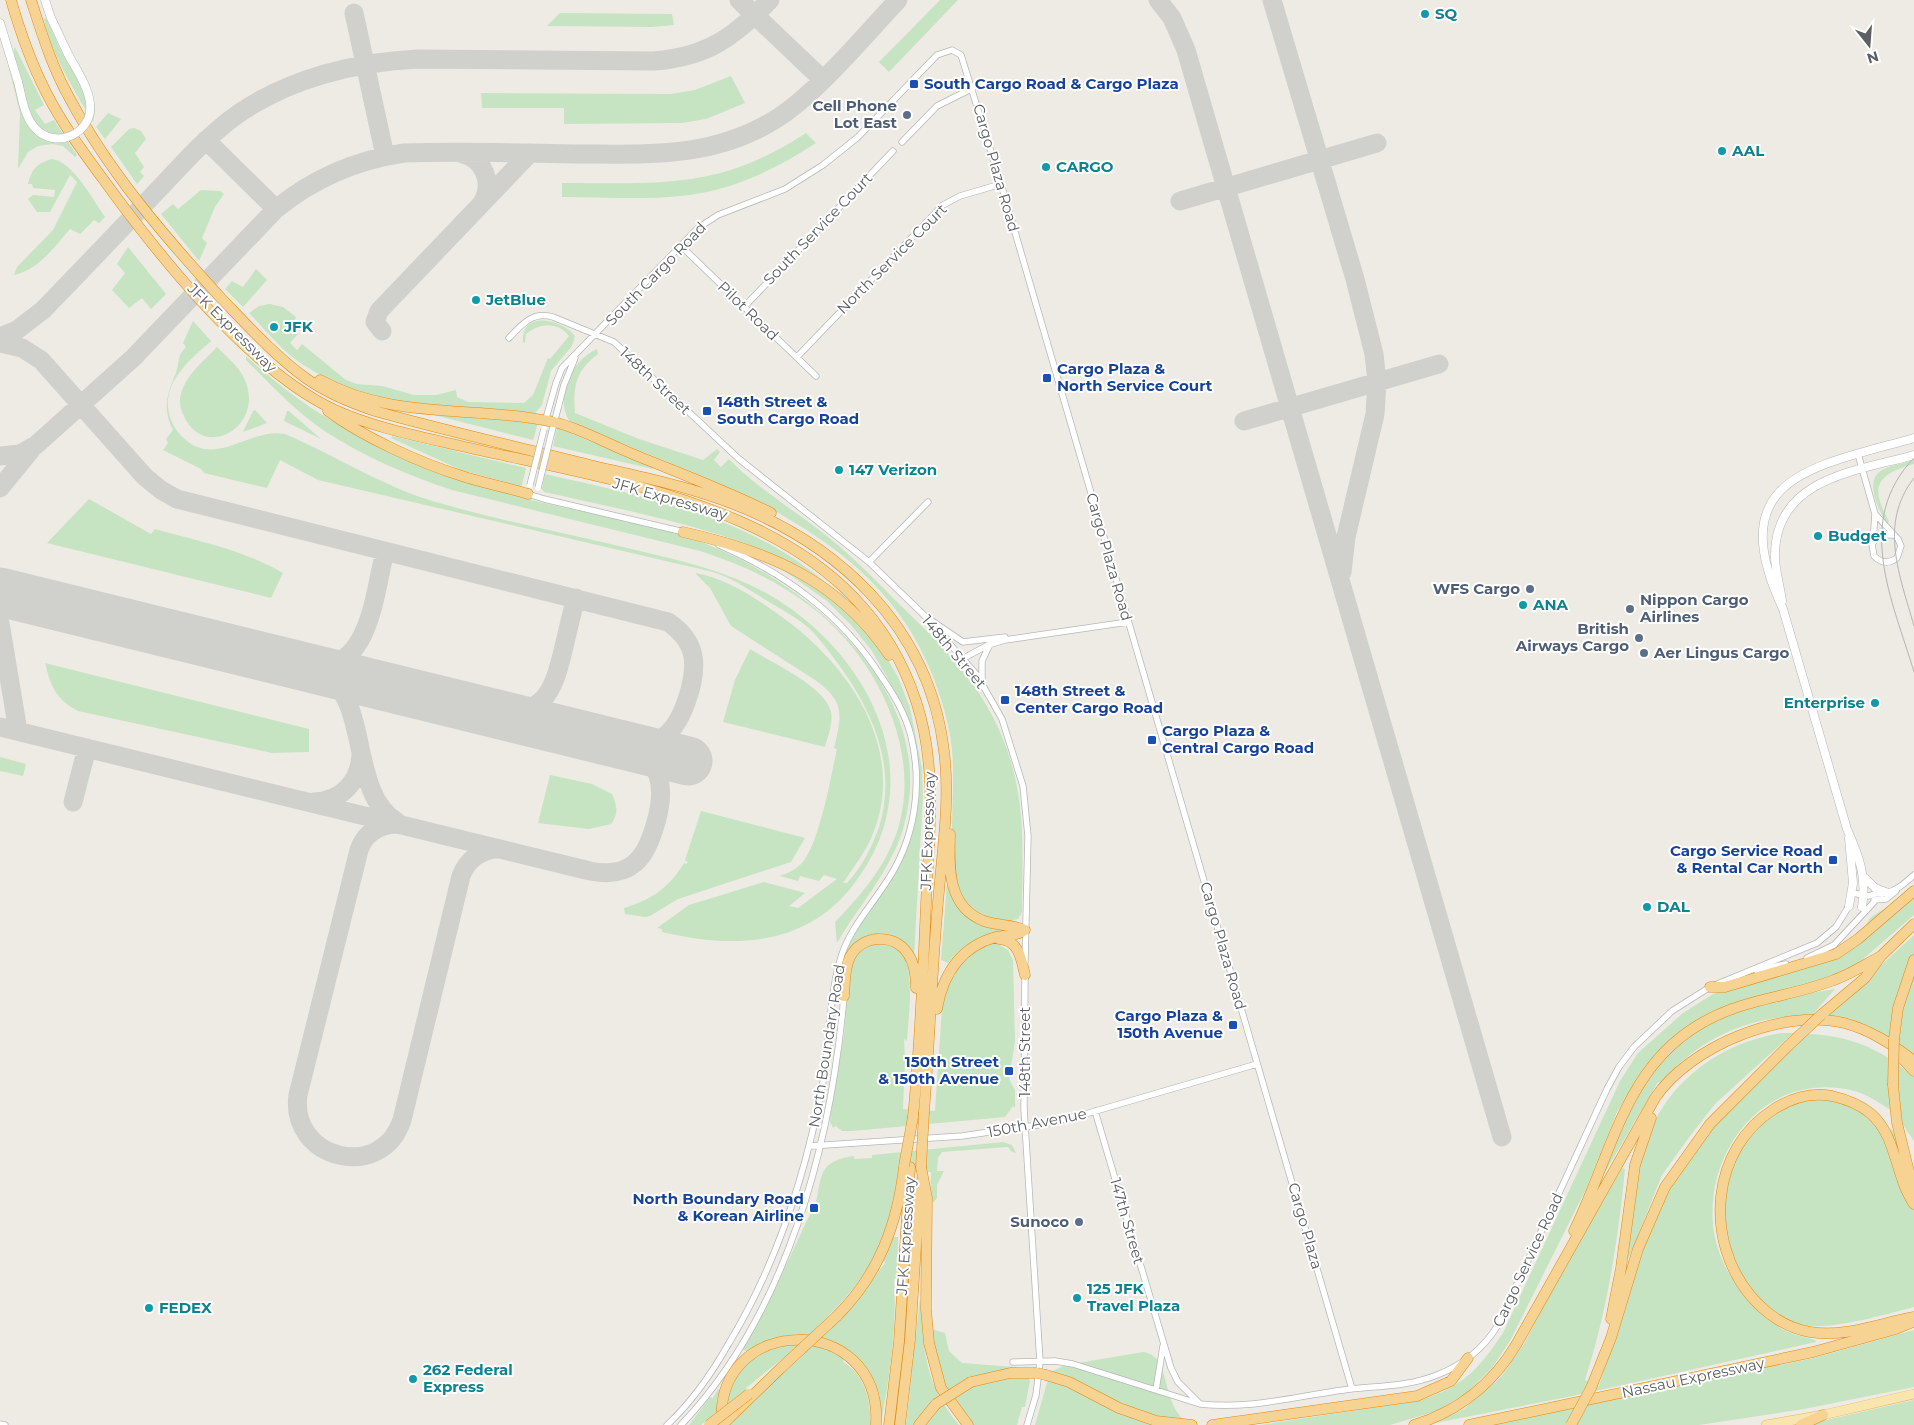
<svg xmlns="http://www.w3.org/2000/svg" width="1914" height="1425" viewBox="0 0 1914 1425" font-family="Montserrat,sans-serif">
<rect width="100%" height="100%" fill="#eeebe4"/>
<path fill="#c6e4c2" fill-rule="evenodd" d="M940,0H958L889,72L879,62Z
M560,13L672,14L674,25L651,27L547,26Z
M46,18L63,55L70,52C82,74 100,96 93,122C74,90 52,55 44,19Z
M2,41L13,82L20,80L13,52L15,47L44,105L35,110L45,124L54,120L77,155L75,157L63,146L52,144L38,146L28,152L18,169L20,113Z
M731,76L745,103L706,119L682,123L564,124V108H482L481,93L671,94L695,90Z
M108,113L121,119L105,139L96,127Z
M134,128L141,131L146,139L135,153L144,167L140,172L144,176L137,184L111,147L129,129Z
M806,133L816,143C775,170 731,191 681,196C642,200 601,197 562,197V183C661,183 719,190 806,133Z
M51,159C72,160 93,200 105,217L99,223L94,220L80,234L70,229C54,247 40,269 14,275L17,267L53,230L77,182L70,175L50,212H37L28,199L33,195L54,197L55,190L33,188L32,184H28C32,169 36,164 51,159Z
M201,190L220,191L224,194L215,207L202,238L207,243L199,261L161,214L173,204L178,209Z
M128,247L166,294L151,309L142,298L129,308L112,290L125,273L117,264Z
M256,269L267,280L243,307L225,289L232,281L243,287Z
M270,304L283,307L296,317L293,325L298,334L290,343L297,350L302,344L346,380L357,384L382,386L414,395H436L456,390L457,397L468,402L524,403L533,395L548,358L550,359L569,336C557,321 540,323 526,334L525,343L523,342C521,310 562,319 575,336L572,346L551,371L542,405L535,413L527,415C449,408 369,409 302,364C282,351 266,331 249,313L259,306Z
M193,321L211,341C190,360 162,382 169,413C171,424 178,434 187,441C220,466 251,427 285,434C334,455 381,485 432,501C500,521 571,534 640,551C690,563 738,574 781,602C873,662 929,778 859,877C812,946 737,950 662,932V929L657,928L689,905L764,882L805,893L789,906L798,908L837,879L824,875L819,881L800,876L798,881L780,876C788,873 795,870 801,864C819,846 831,776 837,749L834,748C842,715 845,701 815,680L731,626L710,588L695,573C726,578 756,598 782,617C848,664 906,747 874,831C867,851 854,866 843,883H847C862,867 872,847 879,827C902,752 859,687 814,633C803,620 775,606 761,597C746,588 730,577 713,572L318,480L280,460L267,488L204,473L201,469L163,450L168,443L166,439L173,430C162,408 167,394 176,373C180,361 176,358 186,347L183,343Z
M217,347C226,356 237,365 243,376C269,425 203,464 183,414C179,406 179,396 183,388C189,372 206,359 217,347Z
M597,349L598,354C576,371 573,385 575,413L639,439L703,460L717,449L720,452L714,460L721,467L729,459C762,493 803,515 839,546C859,563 877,582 896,601C961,663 1008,712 1020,806C1024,840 1022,877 1022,912L1018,919C1006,923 997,920 985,916C976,912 967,908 961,899C958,895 958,887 957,881C955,870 952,859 952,848C951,815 955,782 952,750C949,719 938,687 926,660C864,523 699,477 571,423C553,400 571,360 597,349Z
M246,356C277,384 312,412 350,430C378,442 407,453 435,464C459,473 482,485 506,493C570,513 641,518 704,543C814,586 942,696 903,829C890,872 859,905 837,943L835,922C862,894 888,864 899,825C921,746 874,654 810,606C776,580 740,564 700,551L452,490C409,476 365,457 326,432C297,413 271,385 246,360Z
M255,410L267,423L243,432L253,411Z
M287,411H289L321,439L284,421Z
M434,415L538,423L533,440Z
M557,428L653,466V469L553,446Z
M392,436L526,468L522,485L520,486L461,470L391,438Z
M1914,460V464C1877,474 1869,487 1889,521L1887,524C1879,510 1862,479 1884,469C1893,465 1904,463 1914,460Z
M545,474C650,498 750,515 833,589C758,533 635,513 544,492L542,489Z
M89,499L151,534L155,529C198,541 244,550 283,573L271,598L47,543Z
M779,567L827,592L880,646L898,677L910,708L922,768L923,796L914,957C909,951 904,944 898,939C881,926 860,939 848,951L845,950L851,936L888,883L914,824V740L905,709L872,651L851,625L827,601Z
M750,649C771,662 826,687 831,712C833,723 828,736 825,747L723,722L735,680Z
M45,663L309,729V752L272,753L78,711C56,699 51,687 45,663Z
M0,757L26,764L23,776L0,771Z
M550,775L592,784L612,794C617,805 619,814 611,824L589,829L538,823Z
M701,811L805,838L791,862L678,899L650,916L645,917L625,914L624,908C651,900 669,888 684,863L686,864L688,862L685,860Z
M947,882L951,895L960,910L1010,931C986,935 963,942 948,963L941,960Z
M1914,893V915L1854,967L1841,974L1706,1016L1679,1032L1645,1066L1617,1112L1586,1189L1510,1341L1492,1368L1468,1392L1437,1411L1390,1425H1260L1418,1401C1463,1387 1477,1371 1503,1333L1620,1081L1638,1053L1683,1013L1713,994L1741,983L1812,964L1862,933L1870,918L1877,913Z
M1914,935V1055C1835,994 1725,1006 1661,1083L1658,1082L1604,1174L1602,1173L1642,1084L1669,1053L1698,1031L1726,1015L1794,996L1835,989L1814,1013L1827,1015Z
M883,943C887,945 894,946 898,949C917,965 908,1018 907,1041L904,1039L905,1058L903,1109L935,1111L943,994L962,961L976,950L988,944H998L1008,950L1013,960L1015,1042L1011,1066L1008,1065L1010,1081L1015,1090V1108L1013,1106L1005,1117L852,1131H842L836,1126L833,1128L830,1122L831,1113L844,1035L850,965L857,953L867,946Z
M1781,1033C1838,1033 1870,1040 1914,1077V1141L1899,1119L1900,1117C1886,1107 1867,1093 1850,1090C1768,1072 1706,1146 1713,1225C1717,1267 1749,1312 1786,1331C1795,1335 1806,1337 1815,1340L1816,1342L1573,1396L1435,1423L1464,1409L1501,1377L1524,1344L1554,1286L1622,1168L1625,1169C1618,1242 1607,1311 1585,1380L1599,1386L1644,1239L1672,1180L1726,1111L1803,1037L1791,1035L1715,1104L1690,1136L1662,1175L1629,1258L1626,1257C1630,1227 1631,1195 1638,1166C1655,1093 1709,1045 1781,1033Z
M1825,1098C1871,1106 1893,1120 1912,1164L1910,1165L1914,1178V1307C1887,1314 1820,1334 1795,1323C1752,1304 1721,1253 1723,1206C1724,1190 1729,1176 1735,1162C1741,1148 1750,1130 1762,1121C1780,1105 1802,1101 1825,1098Z
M1003,1142L1012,1145L1016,1153L1012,1152L1008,1147L942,1152L938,1158L937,1171H944L937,1185V1198L934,1202H930L931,1172H898C886,1245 871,1275 818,1326C852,1322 865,1286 885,1263L884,1260L893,1237H898L897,1279H894C897,1326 890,1376 881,1422C874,1404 870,1380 860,1363C848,1343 813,1333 790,1335C775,1337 761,1344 747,1352L742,1349L780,1278L810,1214H812C825,1183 811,1162 854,1156V1159L872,1158V1155Z
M920,1298C924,1351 924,1383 959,1425H906Z
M931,1329L945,1333L949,1351L962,1363L1016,1367L1024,1370L1030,1381L1025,1407H1022L1017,1425H971L940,1381Z
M1914,1330V1387L1804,1409L1699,1425H1492L1814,1358Z
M790,1344L818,1346L844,1358L843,1362C866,1375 870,1401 871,1425H728C728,1415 727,1403 729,1393C736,1365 764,1350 790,1344ZM787,1355L800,1358L755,1399L746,1388Z
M1143,1352C1174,1356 1158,1406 1191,1425H1035L1050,1372L1066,1365Z
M718,1389L721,1390L716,1401H719V1425L708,1420L701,1425H689L710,1397L713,1398Z
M1914,1400V1425H1805L1809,1424Z"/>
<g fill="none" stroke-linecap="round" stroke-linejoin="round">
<path stroke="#d0d0cc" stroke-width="19" d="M739,0L822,79
M1158,0L1172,18L1186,50L1502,1137
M1272,0L1355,279L1374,354L1377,382L1375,414L1346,537L1342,572
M354,13L385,156
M206,140L276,209
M460,153C484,158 494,183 482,203
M1180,201L1377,143
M382,331L375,322L379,311L530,153
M0,337L17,330L43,310C81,271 118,232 156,192C182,165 207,136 238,114C290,78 356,62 418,59L654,61C707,57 734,37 770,0
M0,343L22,348L41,360L145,477L161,490L177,499L668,622C680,630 690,641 693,656C697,679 682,728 660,739C646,747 631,744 615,743
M1244,421L1439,364
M0,456L20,454L36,445L133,358L276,209C314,178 356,160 404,153C461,151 518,153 575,154C648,154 712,159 776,119C818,92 863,37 898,0
M0,488L31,450
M0,623L18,731
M248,654C271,660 306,664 326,676C370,702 349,793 397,822
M307,665C370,677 374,594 385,551
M495,713C543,716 553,693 563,651C567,634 571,616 576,598
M0,727L590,871C631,879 646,859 656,822C666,787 662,758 623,745
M73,802L87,748
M314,802C342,801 360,781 361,754
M396,824C378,825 365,833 359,850L298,1095C289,1160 382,1182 402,1120L461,876C467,860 481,849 498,849"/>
<path stroke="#d0d0cc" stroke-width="49" d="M0,592L688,761"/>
<g stroke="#b5b7ba" stroke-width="7">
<path id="street" d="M902,142L937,106L973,88
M680,245L816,376
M744,307L893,151
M509,338C522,324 533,311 553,317L614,342L739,459L869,562L926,617L977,675L1002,719L1023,786L1028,836L1025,962
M797,357L943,205L960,196L1001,184
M545,422L556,383L562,368L698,228L718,215L785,189L823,165L858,137L937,55L952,50L961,55L1001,184L1352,1389
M552,431L564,385L575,358
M1858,454L1875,514L1873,542
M529,492L528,494L544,499L684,532
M1875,514L1898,539L1901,546L1897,558C1889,564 1881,563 1874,556L1872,544L1879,535H1892
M869,562L928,502
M932,621L963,642L1005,637
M964,658L988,645L1005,640L1128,622
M982,680V661L990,644
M1852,893L1869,896C1876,892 1878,895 1885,893C1897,891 1906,882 1914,875
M1874,900L1886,899L1896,891
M1807,958L1834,945L1875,901
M1756,970L1786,964
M1025,974L1024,1109L1040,1362L1036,1395L1027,1425
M1095,1111L1171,1368L1178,1382L1199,1403
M810,1146L962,1136L1038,1125L1082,1115L1257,1064
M1013,1362L1055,1361L1073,1364L1200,1404C1251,1410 1300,1395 1351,1389C1380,1386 1410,1386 1437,1375C1463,1365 1484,1348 1498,1325L1607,1089L1619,1067L1634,1047L1672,1011L1710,987L1817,943L1836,927L1849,906
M1156,1390L1163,1346
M0,1424L5,1425
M667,1425C692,1402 712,1373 729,1343C778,1262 806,1174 823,1082C830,1041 829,993 842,954C851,928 870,907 885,884C915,841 923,786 911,736C905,713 894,695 881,676C841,614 786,574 719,545
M681,1425C787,1314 831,1145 844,996"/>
</g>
<g stroke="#b3b7bb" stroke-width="9">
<path id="secondary" d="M45,0L51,18L68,54
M0,23L18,82
M1782,601C1780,585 1774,568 1775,552C1778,477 1858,471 1914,455
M1849,838L1853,883L1849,906
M1865,878L1875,888L1888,893
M1862,907C1867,877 1859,856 1847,829L1783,609C1721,477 1812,467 1914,438"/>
</g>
<g stroke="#e8b463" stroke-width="10">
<path id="primary" d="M1766,1425L1823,1415L1914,1394"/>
</g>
<g stroke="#e3890f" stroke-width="11">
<path id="highway" d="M11,0C20,31 31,63 46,92C64,128 90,161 114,194C168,267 253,372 335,410C375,428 418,436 461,446C629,485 853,509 916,701C938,767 929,836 926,904C923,975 920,1046 913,1117
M31,0C42,34 52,67 70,99C109,172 165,237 221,298C248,326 275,356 307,379C327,393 351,403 375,411C446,431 518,447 590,465C633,475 678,484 720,499C835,540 929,624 944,751C950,797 943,845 939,891C932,964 930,1038 924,1112
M320,380C395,421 473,405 554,422C579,428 604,442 628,452C676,472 725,490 771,513
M328,411C363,437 420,463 462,476C483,483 506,487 528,494
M683,532C768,551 839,580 889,655
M950,834C949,867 947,907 984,921C998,926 1012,924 1025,930
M999,939C1019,940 1021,959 1025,975
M1710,987H1725L1836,954L1858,939L1914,891
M844,996C845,984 844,969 850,957C861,935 894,932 908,954C915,964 916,976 916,988
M937,1009C943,974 960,947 996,937C1006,935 1017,936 1025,930
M1821,1015L1865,978L1881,956L1914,924
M1894,1039L1898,1008L1914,960
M1901,1057L1914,1071
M1893,1085L1897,1123L1914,1192
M921,1167L927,1198L926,1309L929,1343L941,1388L968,1425
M1914,1204C1895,1177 1897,1135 1870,1113C1859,1104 1845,1099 1832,1096C1812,1092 1791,1098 1774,1109C1711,1149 1704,1239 1750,1295C1765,1313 1786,1328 1810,1332C1843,1338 1881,1323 1914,1317
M1574,1231C1617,1143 1627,1047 1732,1009C1765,997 1801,993 1834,980C1851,974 1866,964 1881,956
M837,1316C879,1274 897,1225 904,1167
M1611,1319L1621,1268L1635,1165L1651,1118
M1046,1375L1069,1382L1119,1408L1156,1421L1192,1425
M971,1382L1010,1373H1037
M1591,1388L1611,1338L1638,1249L1665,1187L1710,1124L1788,1046
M722,1425C712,1313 883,1310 876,1425
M722,1425L782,1367
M889,1425L899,1342L910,1167
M900,1425L910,1340L920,1183
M919,1425L936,1404
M1212,1425L1417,1396L1451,1381L1468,1358
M1414,1425C1459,1411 1492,1385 1516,1345L1655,1098C1690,1046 1783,1008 1844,1023C1871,1030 1893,1045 1914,1061
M1469,1425L1813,1352L1896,1329L1913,1322
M1801,1425L1823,1415"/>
</g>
<use href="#street" stroke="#fff" stroke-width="5.5"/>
<use href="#secondary" stroke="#fff" stroke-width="8"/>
<use href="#primary" stroke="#f9e5ae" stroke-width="9"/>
<use href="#highway" stroke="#f6d293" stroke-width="10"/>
<path stroke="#b3b4b4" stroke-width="1" d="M1914,458C1853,521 1893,601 1914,672
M1914,478C1878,524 1900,576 1914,626"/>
<g stroke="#b5b7ba" stroke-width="7" stroke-linecap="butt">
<path id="street-bridge" d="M530,485L544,429
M538,488L552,431"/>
</g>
<g stroke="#b3b7bb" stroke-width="9" stroke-linecap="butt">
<path id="secondary-bridge" d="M18,82C22,97 24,116 35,128C56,151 94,133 90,103C88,86 76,69 68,54"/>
</g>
<g stroke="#e3890f" stroke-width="11" stroke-linecap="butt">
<path id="highway-bridge" d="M1788,1046L1821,1015
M1893,1085L1894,1039
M904,1166L913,1117
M921,1167L924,1112
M782,1367L837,1316
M1037,1373L1046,1375
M936,1404L971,1382
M709,1425L749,1394
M1571,1425L1591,1388"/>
</g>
<use href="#street-bridge" stroke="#fff" stroke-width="5.5"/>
<use href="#secondary-bridge" stroke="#fff" stroke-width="8"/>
<use href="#highway-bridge" stroke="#f6d293" stroke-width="10"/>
</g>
<g fill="#0f9aa8" stroke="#fff" stroke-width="2">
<circle cx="1425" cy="14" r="5"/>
<circle cx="1722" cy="151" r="5"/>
<circle cx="1046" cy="167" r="5"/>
<circle cx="476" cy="300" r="5"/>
<circle cx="274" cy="327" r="5"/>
<circle cx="839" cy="470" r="5"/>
<circle cx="1818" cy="536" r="5"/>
<circle cx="1523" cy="605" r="5"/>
<circle cx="1875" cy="703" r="5"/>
<circle cx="1647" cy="907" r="5"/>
<circle cx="1077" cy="1298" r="5"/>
<circle cx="149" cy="1308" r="5"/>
<circle cx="413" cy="1379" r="5"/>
</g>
<g fill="#1a4fb4" stroke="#fff" stroke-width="2">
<rect x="909" y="79" width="10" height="10" rx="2.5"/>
<rect x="1042" y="373" width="10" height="10" rx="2.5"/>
<rect x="702" y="406" width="10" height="10" rx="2.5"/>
<rect x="1000" y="695" width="10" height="10" rx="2.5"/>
<rect x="1147" y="735" width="10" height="10" rx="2.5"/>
<rect x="1828" y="855" width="10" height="10" rx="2.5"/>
<rect x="1228" y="1020" width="10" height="10" rx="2.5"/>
<rect x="1004" y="1066" width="10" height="10" rx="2.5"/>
<rect x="809" y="1203" width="10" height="10" rx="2.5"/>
</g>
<g fill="#5c6f8a" stroke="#fff" stroke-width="2">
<circle cx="907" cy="115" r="5"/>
<circle cx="1530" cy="589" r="5"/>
<circle cx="1630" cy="609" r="5"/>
<circle cx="1639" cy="638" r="5"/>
<circle cx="1644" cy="653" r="5"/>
<circle cx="1079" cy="1222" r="5"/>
</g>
<g text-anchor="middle" stroke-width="4" stroke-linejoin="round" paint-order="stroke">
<g font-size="15" font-weight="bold" fill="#0d838f" stroke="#fff" text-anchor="start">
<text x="1435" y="19">SQ</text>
<text x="1732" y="156">AAL</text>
<text x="1056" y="172">CARGO</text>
<text x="486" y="305">JetBlue</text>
<text x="284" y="332">JFK</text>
<text x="849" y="475">147 Verizon</text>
<text x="1828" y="541">Budget</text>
<text x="1533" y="610">ANA</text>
<text x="1865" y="708" text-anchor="end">Enterprise</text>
<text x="1657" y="912">DAL</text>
<text x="1087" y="1294">125 JFK<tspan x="1087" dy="17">Travel Plaza</tspan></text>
<text x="159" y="1313">FEDEX</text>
<text x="423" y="1375">262 Federal<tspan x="423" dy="17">Express</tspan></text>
</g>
<g font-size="15" font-weight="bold" fill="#164399" stroke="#fff" text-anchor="start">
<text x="924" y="89">South Cargo Road &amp; Cargo Plaza</text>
<text x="1057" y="374">Cargo Plaza &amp;<tspan x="1057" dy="17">North Service Court</tspan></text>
<text x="717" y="407">148th Street &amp;<tspan x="717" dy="17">South Cargo Road</tspan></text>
<text x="1015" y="696">148th Street &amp;<tspan x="1015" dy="17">Center Cargo Road</tspan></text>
<text x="1162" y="736">Cargo Plaza &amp;<tspan x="1162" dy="17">Central Cargo Road</tspan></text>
<text x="1823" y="856" text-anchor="end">Cargo Service Road<tspan x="1823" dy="17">&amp; Rental Car North</tspan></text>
<text x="1223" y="1021" text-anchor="end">Cargo Plaza &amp;<tspan x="1223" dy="17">150th Avenue</tspan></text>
<text x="999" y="1067" text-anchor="end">150th Street<tspan x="999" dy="17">&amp; 150th Avenue</tspan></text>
<text x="804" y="1204" text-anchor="end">North Boundary Road<tspan x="804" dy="17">&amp; Korean Airline</tspan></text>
</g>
<g font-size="15" font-weight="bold" fill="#4e5e75" stroke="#fff" text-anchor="end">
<text x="897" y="111">Cell Phone<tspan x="897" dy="17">Lot East</tspan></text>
<text x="1520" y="594">WFS Cargo</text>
<text x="1640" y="605" text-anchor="start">Nippon Cargo<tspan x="1640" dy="17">Airlines</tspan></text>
<text x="1629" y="634">British<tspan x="1629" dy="17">Airways Cargo</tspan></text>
<text x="1654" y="658" text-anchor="start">Aer Lingus Cargo</text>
<text x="1069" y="1227">Sunoco</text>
</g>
<g font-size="15" fill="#5c6064" stroke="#fff">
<text transform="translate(996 168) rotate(74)" y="5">Cargo Plaza Road</text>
<text transform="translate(818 229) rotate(-46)" y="5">South Service Court</text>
<text transform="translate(892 259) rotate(-45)" y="5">North Service Court</text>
<text transform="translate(656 274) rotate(-46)" y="5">South Cargo Road</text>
<text transform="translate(748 311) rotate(44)" y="5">Pilot Road</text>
<text transform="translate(232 328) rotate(45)" y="5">JFK Expressway</text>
<text transform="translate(655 381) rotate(43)" y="5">148th Street</text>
<text transform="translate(670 499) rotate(16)" y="5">JFK Expressway</text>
<text transform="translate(1109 557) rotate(74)" y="5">Cargo Plaza Road</text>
<text transform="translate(954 652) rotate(50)" y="5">148th Street</text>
<text transform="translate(928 831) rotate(-88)" y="5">JFK Expressway</text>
<text transform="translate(1223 946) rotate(74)" y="5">Cargo Plaza Road</text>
<text transform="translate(827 1046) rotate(-81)" y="5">North Boundary Road</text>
<text transform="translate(1025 1052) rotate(-90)" y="5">148th Street</text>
<text transform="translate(1037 1123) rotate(-11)" y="5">150th Avenue</text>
<text transform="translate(1127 1221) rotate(74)" y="5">147th Street</text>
<text transform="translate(1305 1226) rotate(74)" y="5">Cargo Plaza</text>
<text transform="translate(906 1236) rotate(-86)" y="5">JFK Expressway</text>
<text transform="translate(1528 1260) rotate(-65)" y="5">Cargo Service Road</text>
<text transform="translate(1693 1378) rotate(-12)" y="5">Nassau Expressway</text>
</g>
</g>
<g transform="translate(1869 45) rotate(163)" stroke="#ffffff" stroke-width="4" paint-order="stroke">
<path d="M0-4L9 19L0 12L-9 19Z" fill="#5c6064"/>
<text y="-8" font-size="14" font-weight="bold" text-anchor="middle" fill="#5c6064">N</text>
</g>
</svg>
